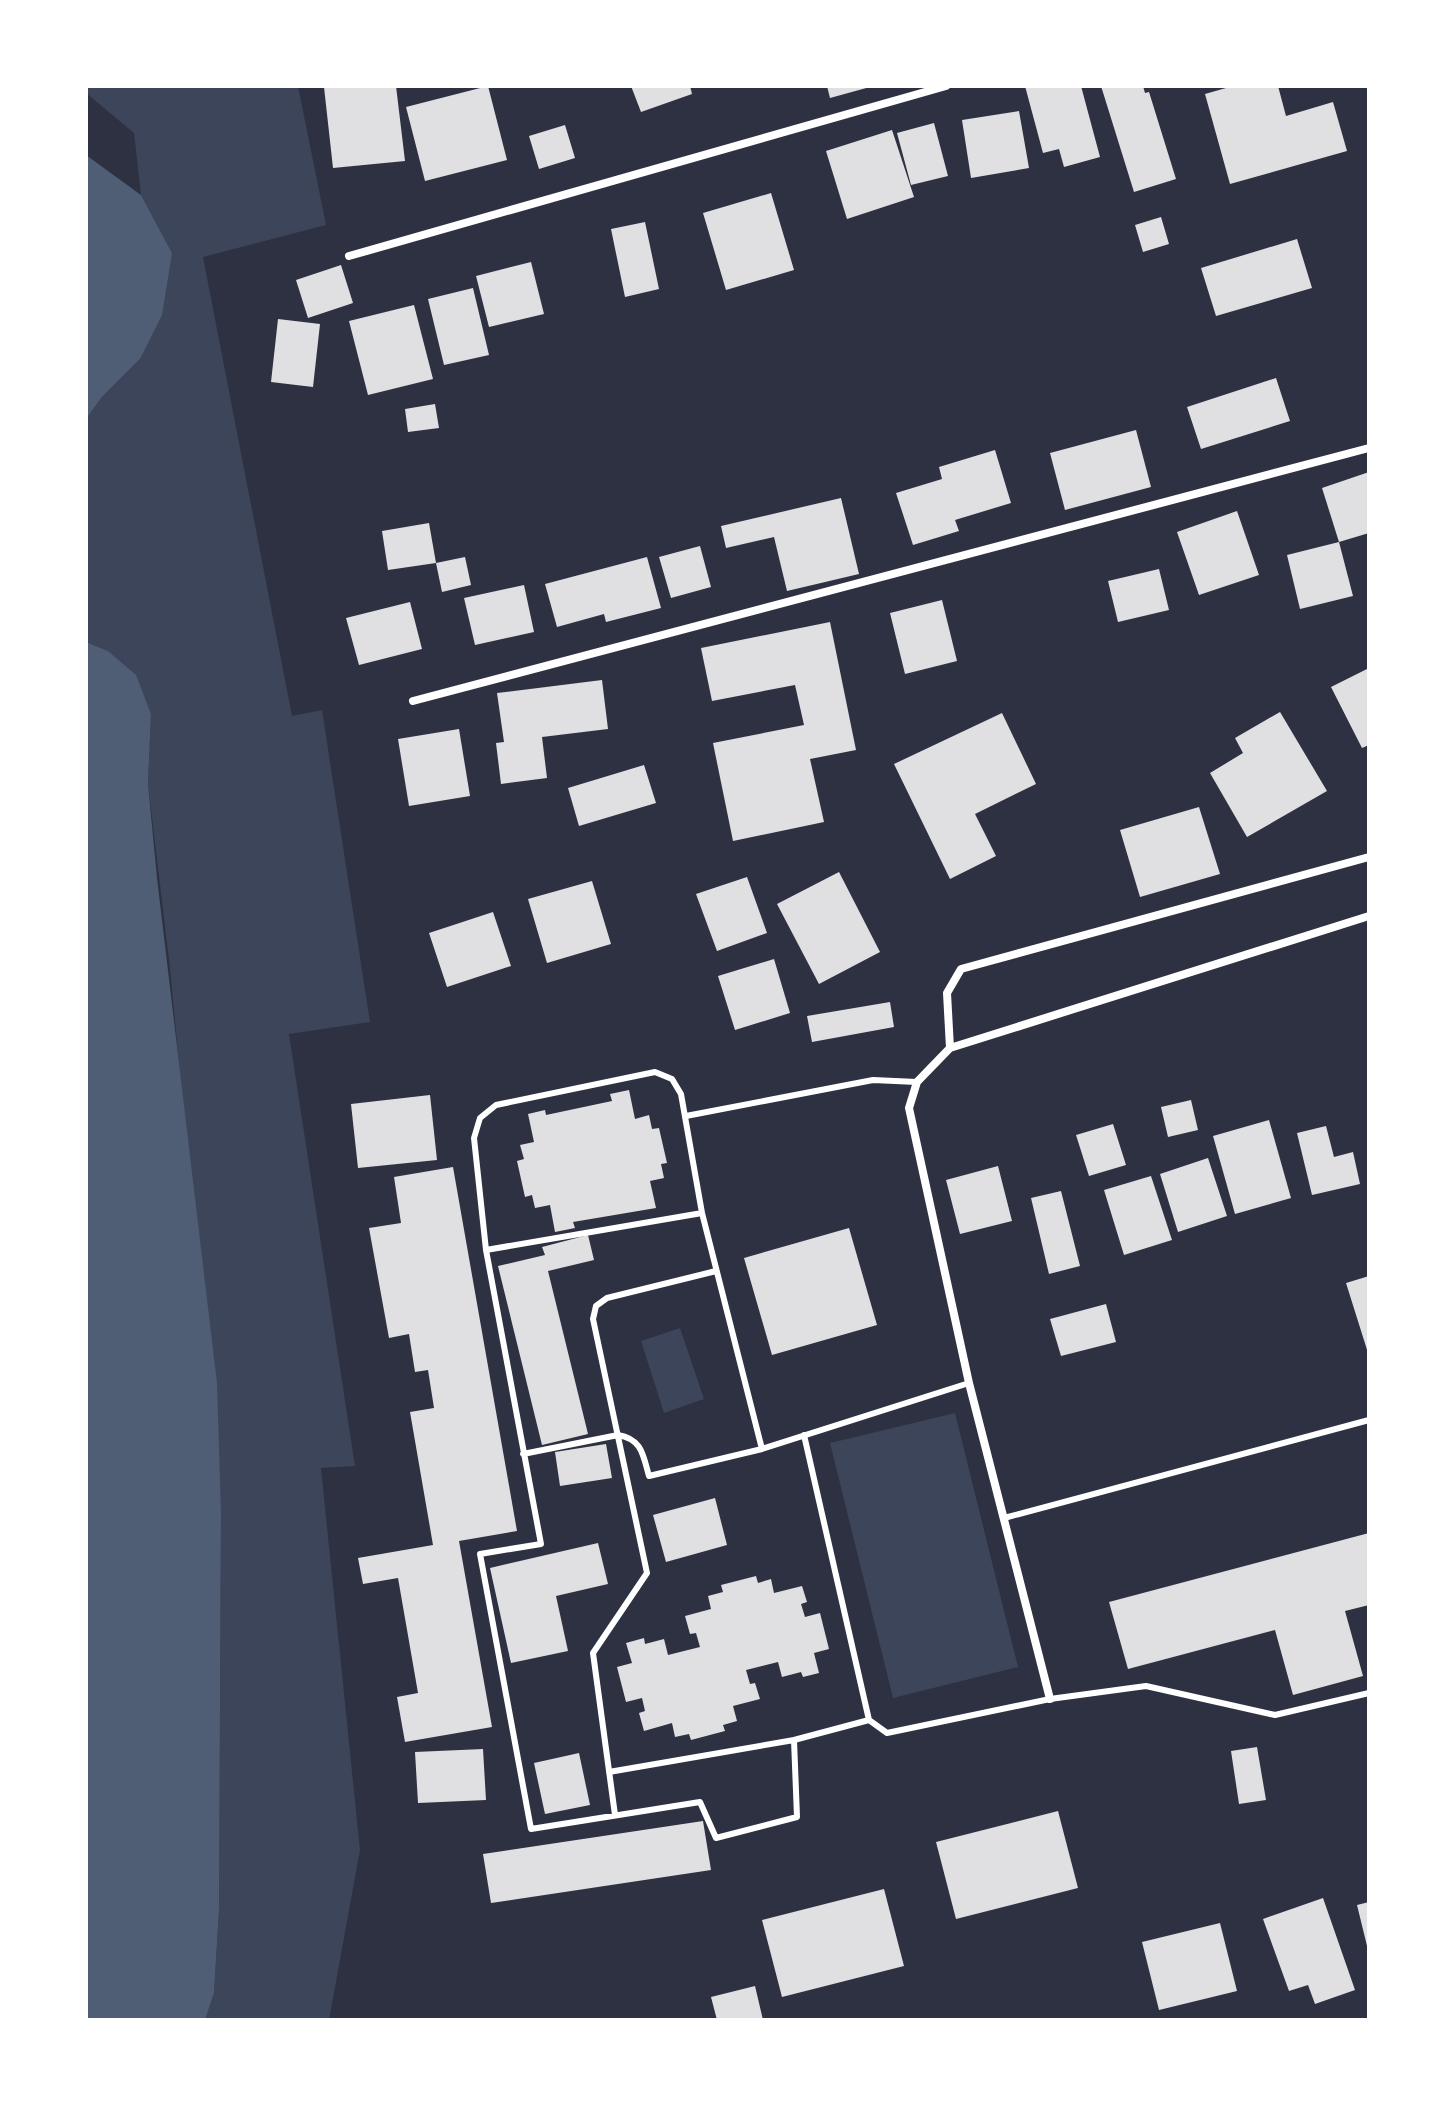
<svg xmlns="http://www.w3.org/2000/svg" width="1455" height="2106" viewBox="0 0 1455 2106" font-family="'Noto Serif',serif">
<rect width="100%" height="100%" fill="#2d3142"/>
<path fill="#3c4559" d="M86,86H298L326,225L203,257L292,716L322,710L370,1022L289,1034L355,1466L321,1468L360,1850L329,2020H205L214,1993L219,1910L221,1512L170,968L148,784L151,714L108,651L86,642V419L102,397L140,359L172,253L141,195L134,133L86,93Z
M680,1328L704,1399L664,1413L641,1341Z
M955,1413L1018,1667L893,1698L830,1443Z"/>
<path fill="#4f5d75" d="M86,155L141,195L172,253L162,315L140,359L102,397L86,419Z
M86,642L108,651L136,675L151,714L148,784L157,878L217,1383L221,1512L219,1910L214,1993L205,2020H86Z"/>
<path fill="#e0e0e3" d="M396,86L405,161L333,168L324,87Z
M488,86L507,160L425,181L406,107Z
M631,86H690L692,94L641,112Z
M827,86H870V87L830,98Z
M1025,86H1081L1100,157L1064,167L1059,149L1043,153Z
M1101,86H1143L1145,93L1149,92L1176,179L1134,192Z
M1233,86H1278L1286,116L1333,102L1347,151L1230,184L1205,94Z
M1019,111L1029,168L971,178L962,120Z
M934,123L948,176L911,185L897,133Z
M565,125L575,158L539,169L529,136Z
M892,130L914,197L847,219L826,151Z
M771,193L794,270L726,290L703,213Z
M1161,217L1169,244L1143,252L1135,225Z
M645,222L659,289L625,297L611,229Z
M1297,239L1312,288L1216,316L1201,268Z
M531,262L544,314L489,327L476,276Z
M341,265L353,303L308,318L296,280Z
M473,288L489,355L444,365L428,299Z
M414,305L433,379L368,395L349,321Z
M278,319L320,324L313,387L271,382Z
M1276,378L1290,421L1201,449L1187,407Z
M435,404L439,428L408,432L405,409Z
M1136,430L1151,487L1065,510L1050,453Z
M995,450L1011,503L955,520L959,531L913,545L896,493L942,479L939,467Z
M1369,472V533L1339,542L1322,488Z
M841,498L859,574L787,591L774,537L726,548L721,526Z
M1237,511L1259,575L1199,595L1177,532Z
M429,523L436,563L388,570L382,531Z
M1339,542L1353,596L1300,609L1287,555Z
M700,546L711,587L671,598L659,557Z
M465,557L471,585L442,592L436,563Z
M647,557L661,608L606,622L604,614L557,627L545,584Z
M1159,569L1169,610L1118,622L1108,581Z
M524,585L534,632L475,645L464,598Z
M942,600L957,661L905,674L890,613Z
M410,602L422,649L359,665L346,618Z
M830,622L856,750L810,759L824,822L733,841L713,743L804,725L795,685L712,701L701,648Z
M1369,668V745L1362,748L1331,687Z
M602,680L608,729L542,737L547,778L501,784L496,743L504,742L497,693Z
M1280,712L1327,791L1247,837L1210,773L1243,753L1235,738Z
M1002,713L1036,784L975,814L996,856L950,879L894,764Z
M459,729L470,796L409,806L398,739Z
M644,765L656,803L579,826L568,788Z
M1199,807L1220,874L1140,897L1120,830Z
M839,872L880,952L819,984L777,904Z
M747,877L767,933L717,951L696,894Z
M592,881L611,944L547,963L528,899Z
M493,912L511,966L447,987L429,933Z
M774,959L790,1013L735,1030L718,976Z
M890,1002L894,1027L812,1042L807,1016Z
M629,1090L635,1119L649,1115L652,1129L659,1128L667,1163L661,1164L664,1178L650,1181L656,1208L573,1222L575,1228L555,1232L550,1205L535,1208L532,1195L525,1197L517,1161L524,1159L520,1145L534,1142L528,1114L545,1110L546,1115L612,1101L610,1094Z
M430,1095L437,1160L358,1168L351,1104Z
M1191,1100L1198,1130L1168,1137L1161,1107Z
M1269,1120L1291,1198L1235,1214L1213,1136Z
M1113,1124L1126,1165L1089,1176L1076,1135Z
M1326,1126L1334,1157L1353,1152L1360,1184L1312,1195L1297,1133Z
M1208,1158L1227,1216L1178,1232L1160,1174Z
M998,1166L1012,1221L960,1234L946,1180Z
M453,1167L517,1531L459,1541L492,1727L405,1742L397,1697L418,1693L398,1578L363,1584L358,1558L433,1545L410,1412L434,1408L428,1370L415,1372L409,1334L389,1338L369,1228L401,1223L394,1177Z
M1151,1176L1172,1240L1124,1255L1104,1190Z
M1061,1191L1080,1266L1049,1274L1031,1198Z
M849,1228L877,1325L772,1355L744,1258Z
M588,1235L594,1260L548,1271L588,1434L542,1445L498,1266L545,1255L542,1247Z
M1369,1276V1353H1368L1346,1283Z
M1106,1304L1116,1342L1061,1356L1050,1319Z
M606,1444L612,1478L560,1486L555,1452Z
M715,1498L727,1545L666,1562L653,1515Z
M1369,1533V1605L1345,1611L1363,1676L1293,1695L1275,1630L1128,1669L1109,1602Z
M598,1543L608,1584L556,1596L568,1651L511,1663L490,1568Z
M756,1576L758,1583L771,1579L774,1593L802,1586L807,1602L801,1604L805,1617L820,1613L829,1649L814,1653L819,1673L803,1677L801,1672L782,1677L778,1662L746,1670L750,1684L755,1683L760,1699L733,1706L737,1721L723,1725L725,1731L691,1740L689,1734L675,1737L672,1723L644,1731L639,1713L645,1711L642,1698L626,1702L617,1667L632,1663L626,1643L644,1638L645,1644L664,1639L668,1655L700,1647L696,1633L690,1634L685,1616L711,1609L708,1596L723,1592L721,1585Z
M1257,1747L1266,1800L1239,1804L1231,1751Z
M483,1749L486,1800L418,1803L415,1752Z
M579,1753L590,1805L545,1814L534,1763Z
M1058,1811L1078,1888L956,1919L936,1842Z
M703,1821L711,1870L491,1903L483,1854Z
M884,1889L904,1966L782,1997L762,1920Z
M1323,1898L1355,1990L1315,2004L1308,1985L1289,1991L1263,1919Z
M1369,1902V1950H1368L1357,1905Z
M1220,1923L1237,1991L1159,2010L1142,1942Z
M755,1986L763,2020H717L711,1997Z"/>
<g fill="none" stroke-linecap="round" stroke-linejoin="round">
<path stroke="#fff" stroke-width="6" d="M686,1116L873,1080L917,1082
M486,1250L702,1213
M804,1435L869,1720L887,1733L1050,1699L1146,1686L1275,1715L1369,1693
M762,1449L702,1213L681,1094L672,1079L655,1072L496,1105L480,1118L474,1138L486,1250L541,1544L480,1554L531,1829L700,1802L716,1838L797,1817L794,1740L869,1720
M523,1454L618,1435C642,1439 643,1455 649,1476L762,1449L969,1383
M1004,1518L1369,1420
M609,1772L794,1740
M615,1815L593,1653L647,1573L593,1319L596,1306L607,1298L716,1271"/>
<path stroke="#fff" stroke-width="8" d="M349,256L946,86
M413,701L1369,448
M950,1048L947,993L961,969L1369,857
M1050,1699L969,1383L909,1108L917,1082L950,1048L1369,916"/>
</g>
<rect width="1455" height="2106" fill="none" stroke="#ffffff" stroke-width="176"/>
</svg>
